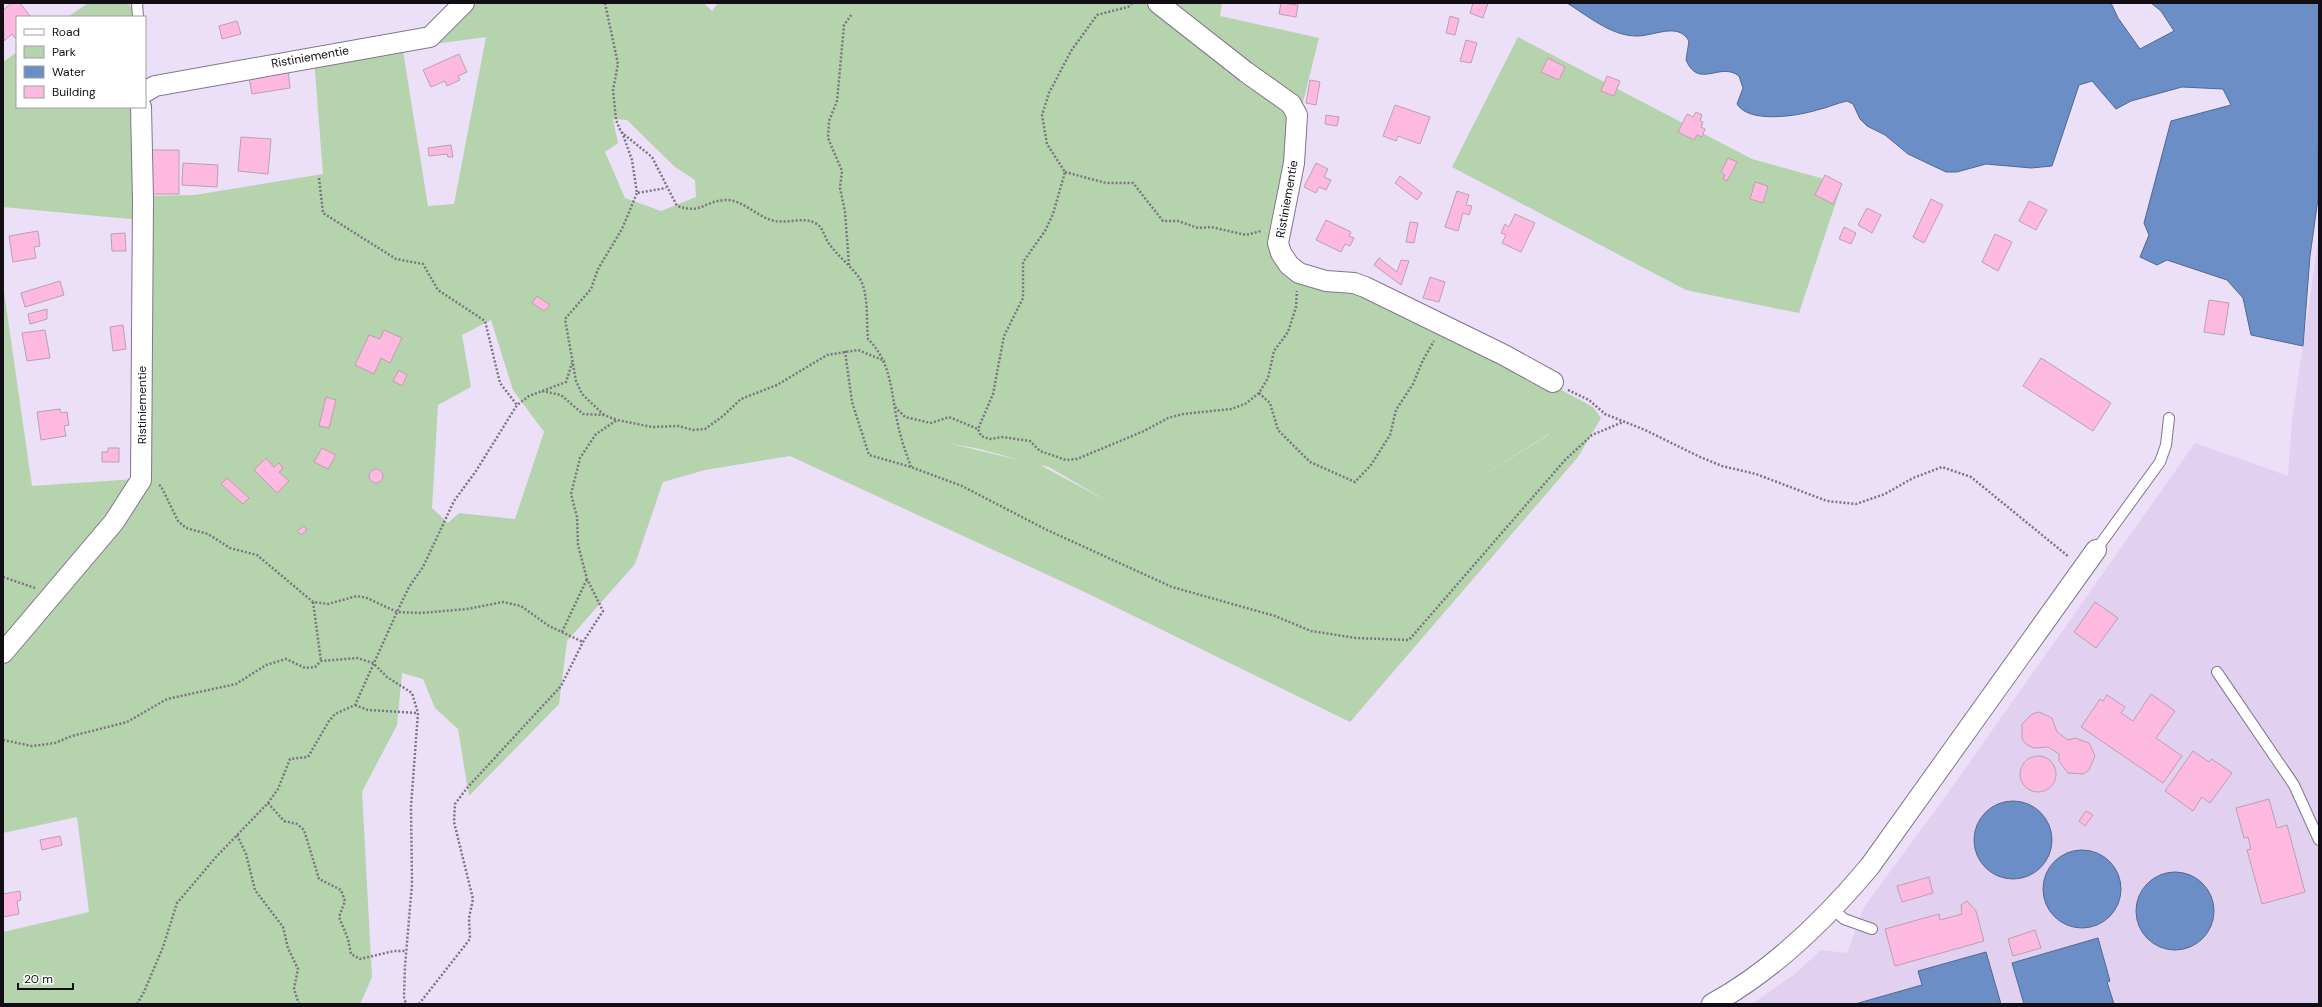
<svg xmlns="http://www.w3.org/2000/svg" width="2322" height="1007" viewBox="0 0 2322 1007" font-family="'DM Sans',sans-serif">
<rect width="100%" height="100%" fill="#ecdff8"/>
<path fill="#e1d0f0" d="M2319,235V1004H1752L1796,973L1821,950L1847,953L1864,907L1943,800L2195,443L2288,476L2292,421Z"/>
<path fill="#b5d3ac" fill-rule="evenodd" d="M88,3H128L142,17H68Z
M470,3H704L712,11L718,3H1222L1220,16L1319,38L1303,102L1300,136L1281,236L1300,267L1327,276L1552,385L1593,407L1601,418L1578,457L1350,722L1091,595L790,456L705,470L663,482L635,564L567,641L559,704L469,796L458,729L435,708L423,679L402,673L397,725L362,792L372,977L360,1004H3V932L89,912L77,817L3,833V285L32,486L136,479L140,220L3,207V62L17,52V107H145V69L147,196L195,195L323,174L314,59L402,45L428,206L454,204L486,37L434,44ZM613,119L627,120L675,167L695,180L696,197L661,211L625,198L605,152L618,143ZM491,320L513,390L544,432L515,519L459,513L448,523L432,508L438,405L471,387L462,335ZM1549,434H1550L1467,485ZM948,443L980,449L1019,460H1018ZM1040,465L1049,467L1107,501Z
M1518,37L1752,159L1842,184L1799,313L1686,290L1452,167Z"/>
<path fill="#6b8ec6" stroke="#516891" d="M1567,3H2111L2118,18L2140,49L2174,31L2161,11L2151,3H2319L2318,199L2310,256L2303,346L2251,335L2243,298L2227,280L2167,260L2157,265L2140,257L2149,235L2144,223L2171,121L2231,105L2223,89L2182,87L2131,101L2116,109L2092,81L2079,85L2052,166L2031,168L1986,164L1957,172H1946L1908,154L1885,135L1867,126L1860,119L1853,104L1847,101C1837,103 1827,108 1817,110C1798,116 1749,124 1737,104L1743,88L1739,76C1720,61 1699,90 1686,60L1689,41C1678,21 1653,37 1635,36C1610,35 1588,16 1567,3Z
M1974 840a39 39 0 1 1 78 0a39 39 0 1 1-78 0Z
M2043 889a39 39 0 1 1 78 0a39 39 0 1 1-78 0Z
M2136 911a39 39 0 1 1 78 0a39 39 0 1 1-78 0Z
M2098,938L2110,981L2107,982L2114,1004H2024L2012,963Z
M1986,952L2001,1004H1855L1922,985L1918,971Z"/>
<path fill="#feb9e1" stroke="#baa0ae" d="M12,3H20L31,17H17V37L15,38L12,34L4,41L3,10Z
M1281,3L1298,5L1296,17L1279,14Z
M1473,3H1488L1483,18L1470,13Z
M1450,16L1459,19L1455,35L1446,33Z
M237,21L241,34L222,39L219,26Z
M1466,40L1477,43L1471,63L1460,61Z
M459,54L467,72L458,76L460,80L447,86L445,81L431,87L423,70Z
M1548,58L1565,67L1559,80L1541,72Z
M288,70L290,88L252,94L249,77Z
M1607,76L1620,81L1614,96L1601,91Z
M1310,80L1320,82L1316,105L1306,103Z
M1395,105L1430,117L1420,144L1398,136L1396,141L1383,136Z
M1696,112L1702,115L1700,121L1703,122L1701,127L1705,129L1702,137L1697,135L1694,140L1678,132L1687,114L1693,117Z
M1326,115L1339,117L1337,126L1325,124Z
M241,137L271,139L268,174L238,171Z
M451,145L453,157H448L447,154L429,156L428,148Z
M152,150H179V194H151Z
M1728,158L1737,162L1727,181L1723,179L1725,175L1721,172Z
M183,163L218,165L217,187L182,185Z
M1316,163L1328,169L1324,177L1331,180L1326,190L1319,187L1316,193L1304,187Z
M1825,175L1842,184L1833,204L1815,195Z
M1400,176L1422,193L1417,200L1395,183Z
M1755,182L1768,186L1763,203L1750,199Z
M1457,191L1469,195L1466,205L1472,206L1469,215L1463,213L1458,231L1445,227Z
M1931,199L1943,205L1924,243L1913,237Z
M2029,201L2047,210L2036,230L2019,221Z
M1867,208L1881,215L1872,233L1858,225Z
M1515,214L1535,223L1521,252L1502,243L1506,235L1501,233L1505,224L1509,227Z
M1326,220L1351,232L1349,236L1354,238L1350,246L1345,244L1341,252L1316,240Z
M1410,222L1418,223L1414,243L1406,242Z
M1844,227L1856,233L1851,244L1839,239Z
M38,231L40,246L34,247L36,258L13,262L9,236Z
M125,233L126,251H112L111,234Z
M1995,234L2012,242L1998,271L1982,262Z
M1379,258L1397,272L1401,260L1409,261L1401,285L1374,265Z
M1430,277L1445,282L1439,302L1423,298Z
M60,281L64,295L25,307L21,293Z
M537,296L550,305L544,311L532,303Z
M2209,300L2229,303L2224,335L2204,332Z
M47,309V319L30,324L28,314Z
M123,325L126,349L113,351L110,327Z
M45,330L50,358L27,361L22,333Z
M384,330L402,338L390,363L381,358L374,374L355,365L369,335L380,339Z
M2041,358L2111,403L2093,431L2023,386Z
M399,370L407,375L402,386L393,381Z
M326,397L336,400L329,428L319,426Z
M60,409L61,413L67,412L69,425L64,426L66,436L41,440L37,412Z
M108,448H119V462H102V452H108Z
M322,448L336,455L328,469L314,462Z
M266,458L274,467L279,463L283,468L279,472L289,481L277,493L254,470Z
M369 476a7 7 0 1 1 14 0a7 7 0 1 1-14 0Z
M227,478L249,498L243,504L221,484Z
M304,526L307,530L301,535L297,531Z
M2095,602L2118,618L2096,648L2074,632Z
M2151,694L2175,711L2156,738L2182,756L2163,783L2081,727L2100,699L2103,701L2107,695L2125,707L2121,713L2133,721Z
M2039,712L2052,718L2057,732L2068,740L2075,738L2089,743L2095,756L2089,770L2083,774L2068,773L2059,761V754L2048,747L2034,748L2027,745L2022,739V724L2032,714Z
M2193,751L2209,762L2212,759L2232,773L2210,803L2202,797L2193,811L2165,791Z
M2020 774a18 18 0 1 1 36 0a18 18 0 1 1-36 0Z
M2269,799L2277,828L2287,825L2305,892L2262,904L2247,850L2251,849L2248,837L2244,838L2236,808Z
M2086,811L2093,815L2085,826L2079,821Z
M60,836L62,845L42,850L40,840Z
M1929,877L1933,893L1902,902L1897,886Z
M20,891L21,900L17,901L19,914L3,917V894Z
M1967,901L1976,911L1984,941L1895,966L1885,929L1939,914L1940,920L1962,914L1961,905Z
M2035,930L2041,948L2013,956L2008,939Z"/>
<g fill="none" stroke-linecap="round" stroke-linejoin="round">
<g stroke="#82768d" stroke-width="12">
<path id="service" d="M137,3L138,17
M2096,550L2160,462L2166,445L2169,418
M2217,672L2294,785L2319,840
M1833,909L1844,919L1872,929"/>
</g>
<g stroke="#82768d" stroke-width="22">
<path id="minor" d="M1158,3L1246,72L1291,104L1297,115L1294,163L1278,243L1281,253L1289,265L1299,273L1326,281L1354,283L1365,287L1504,355L1553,382
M145,92L155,86L430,37L464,3
M3,653L114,522L141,480L143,199L141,107
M1712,1004C1774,970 1825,920 1870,866L2096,550"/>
</g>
<path stroke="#7c7484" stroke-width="2.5" stroke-dasharray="2 2" stroke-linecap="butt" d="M605,3L618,64L613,90L616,120L621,132L652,157L677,206C702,214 703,202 724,200C742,199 755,215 771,220C786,225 802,216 815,223C824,227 824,238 830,245C839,257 851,266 860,279C869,294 866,322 868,339C892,363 891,393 898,425C901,439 906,453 911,467
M1132,3L1128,7L1097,15L1071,51L1049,93L1042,115L1047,144L1065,172L1053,214L1045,231L1023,262V298L1004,336L993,394L978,429L981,436L990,439L1002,437L1030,441L1040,451L1066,460L1077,459L1144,431L1168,418L1183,414L1231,409L1245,404L1259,393L1268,378L1274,351L1288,332L1296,307L1297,291
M622,132L632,160L637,193L666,188
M1065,172L1106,183H1133L1163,221H1178L1198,228L1211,227L1246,235L1261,231
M319,178L323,213L396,259L423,264L438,290L485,321L500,383L517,405
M849,265L845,212L840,188L842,171L828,138L829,121L837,101L844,25L852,14
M845,351L852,402L869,455L911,467L962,486L1045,529L1172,587L1275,616L1311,631L1356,638L1409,640L1565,460L1592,435L1623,422
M1568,390L1589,400L1605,414L1645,430L1700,457L1722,466L1756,474L1827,501L1856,504L1885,494L1913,478L1942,467L1971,477L2069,557
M542,391L561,395L583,414L604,415L617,420
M1259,393L1270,403L1278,430L1310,462L1355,482L1371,465L1390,435L1396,410L1413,384L1423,360L1434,341
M895,407L905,417L931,423L949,417L978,429
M604,415L582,394L576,381L565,319L591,289L598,269L622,229L637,193
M159,485L161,486L178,521L186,528L208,534L230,548L257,555L313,602L328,604L357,596L367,598L397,612L421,613L467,609L503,602L521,606L549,626L583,642
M3,577L35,588
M313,602L321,661
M562,632L587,579
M355,705L368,710L418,713
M3,740L32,746L55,743L72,736L127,722L167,699L236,684L266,665L286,659L305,668L315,667L321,661L357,658L373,663L387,677L412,693L418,713L411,806L412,884L405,966L404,997L406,1004
M268,803L284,821L297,824L304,830L319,879L341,890L345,901L339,917L348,939L351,954L360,959L394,951H406
M237,835L246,854L255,890L283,927L288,948L298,969L294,989L299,1004
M137,1004L144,992L163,947L177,903L216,857L268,803L278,789L290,759L308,757L329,721L335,714L355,705L397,612L409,587L423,567L454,501L476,471L517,405L529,396L566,382L572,363
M419,1004L470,939L469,918L473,899L454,822L455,804L467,788L561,686L583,642L603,611L587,579L578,545L577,517L571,494L580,458L596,434L617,420L652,427L678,426L693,430L705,429L723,416L741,399L777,385L827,355L858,350L885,361"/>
<use href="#service" stroke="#fff" stroke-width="10"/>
<use href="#minor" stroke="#fff" stroke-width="20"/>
</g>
<g text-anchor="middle" stroke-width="3" stroke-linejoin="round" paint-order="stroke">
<g font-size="12" fill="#130e16" stroke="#fff">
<text transform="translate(310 57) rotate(-10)" y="4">Ristiniementie</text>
<text transform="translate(1287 199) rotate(-80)" y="4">Ristiniementie</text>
<text transform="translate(142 405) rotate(-90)" y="4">Ristiniementie</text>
</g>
</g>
<rect width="2322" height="1007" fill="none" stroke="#130e16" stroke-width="8"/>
<rect x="16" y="16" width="130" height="92" fill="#ffffff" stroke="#a19fa2"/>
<rect x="24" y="29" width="20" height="6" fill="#ffffff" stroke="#a19fa2"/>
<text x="52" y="36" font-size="12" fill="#130e16">Road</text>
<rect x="24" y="46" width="20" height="12" fill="#b5d3ac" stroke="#a19fa2"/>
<text x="52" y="56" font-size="12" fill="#130e16">Park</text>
<rect x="24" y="66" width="20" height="12" fill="#6b8ec6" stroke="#a19fa2"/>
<text x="52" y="76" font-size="12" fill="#130e16">Water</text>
<rect x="24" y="86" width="20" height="12" fill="#feb9e1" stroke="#a19fa2"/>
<text x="52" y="96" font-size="12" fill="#130e16">Building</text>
<path d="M18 983v6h55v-6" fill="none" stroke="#130e16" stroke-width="2"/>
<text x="24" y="983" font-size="12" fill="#130e16" stroke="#ffffff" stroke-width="3" paint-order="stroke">20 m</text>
</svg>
